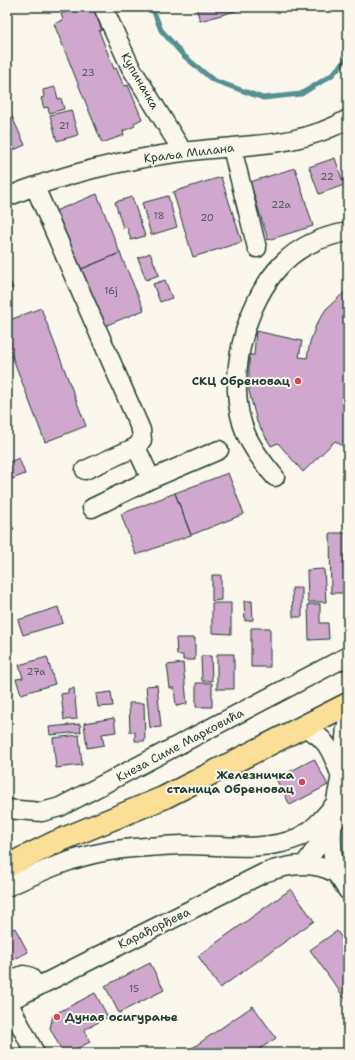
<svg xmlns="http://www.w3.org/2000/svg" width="355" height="1060" viewBox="0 0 355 1060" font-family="'Shantell Sans',sans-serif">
<rect width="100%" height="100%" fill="#fbf7ec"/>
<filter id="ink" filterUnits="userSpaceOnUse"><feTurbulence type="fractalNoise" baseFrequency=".025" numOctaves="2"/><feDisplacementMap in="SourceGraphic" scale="8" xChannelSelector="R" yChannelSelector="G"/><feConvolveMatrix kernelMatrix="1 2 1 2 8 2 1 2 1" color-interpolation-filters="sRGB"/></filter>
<g filter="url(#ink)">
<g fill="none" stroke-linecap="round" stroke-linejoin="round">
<path stroke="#549093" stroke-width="5" d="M152,7L161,30L184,56L213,80L263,98L301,94L332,75L348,57"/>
</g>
<path fill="#d0a7cd" stroke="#1f3d34" d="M79,7H82L84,11L93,8L102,30L99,31L114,69L116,68L124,86L128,85L142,119L134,123L135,126L123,131L124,135L102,143L54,24L63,20L61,14Z
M196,7H238L239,10L200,21Z
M55,87L58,99L61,98L64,109L49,113L48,107L44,108L41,98L44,97L43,90Z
M7,106L25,145L7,153Z
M71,110L78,135L57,141L50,115Z
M335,158L344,185L319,194L309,167Z
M295,168L313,226L268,240L250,182Z
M221,177L242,242L193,257L173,192Z
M97,194L120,253L79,270L55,211Z
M168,196L177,227L151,235L142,203Z
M132,197L145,236L131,240L127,227L123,228L115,202Z
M120,253L144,310L102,327L79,270Z
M150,253L159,275L146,280L138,258Z
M7,275L13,288L7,291Z
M165,280L172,298L160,302L153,284Z
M348,289V450L335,441L303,472L278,443L271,446L257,422L249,391V355H254L256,331L302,341L299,357L307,358L310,342L316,325L326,309Z
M41,308L86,426L45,442L7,343V321Z
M19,458L25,474L7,481V463Z
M228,473L244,514L191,535L175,493Z
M175,493L191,535L136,555L121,514Z
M7,517L14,529L7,532Z
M330,533H348V593H331Z
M324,569L326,602H308L307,570Z
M212,575H221V600L212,601Z
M292,588H302V617H293Z
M244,601H252L253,620L245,621Z
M212,603H231V634L212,633Z
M308,604H320V623H328L329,639L309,640Z
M58,607L63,623L23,635L18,620Z
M251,628H270V667H251Z
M176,638H195V660H183V655H177Z
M217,654H234V689H217Z
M201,656H211L212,681H202Z
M47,657L55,684L21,694L16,679L23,678L19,665Z
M183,663L187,704L176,706L174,688H170L167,665Z
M196,683H212V707H196Z
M157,685L161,727L150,728L146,686Z
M74,688L77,719L64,720L61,694L68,693V689Z
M111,692L113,706L98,707L96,694Z
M129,703H144L145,741H135V732H130Z
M114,718L116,732L102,734L104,745L87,748L84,723Z
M80,724L81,732L50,735L49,727Z
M79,735L82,765L56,768L53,738Z
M314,759L328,785L290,805L276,779Z
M291,889L314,921L220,988L198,956Z
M15,928L28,952L7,963V932Z
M337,931L348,947V1003L310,950Z
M150,963L164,990L119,1013L105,986Z
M95,993L108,1017L84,1030L90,1042L68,1053H63L50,1028L53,1015Z
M253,1006L276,1038L254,1053H185Z"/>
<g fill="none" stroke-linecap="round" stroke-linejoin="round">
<g stroke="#1f3d34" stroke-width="21">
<path id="minor" d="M103,7L130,66L183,152
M232,148L257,248
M35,187L141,430L142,440L136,447L85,470
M7,197C59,175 127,159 183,152C239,144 298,149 348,119
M275,477C264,464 253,450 246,434C224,383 244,302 283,263C300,246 324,236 348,232
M151,479L219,450
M92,508L151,479L136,447
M303,728C326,735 332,753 340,774
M7,809L42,812L60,807L348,656
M304,865L336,820L348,809
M336,874C326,832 336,804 343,764C346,749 343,734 348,720
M7,887C38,873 70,858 104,852C130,847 159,846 185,845C219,845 266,852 297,838C313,831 324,817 335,804
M7,982L23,975L29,976L38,986
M7,1002L264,873C286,865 313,860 335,873C340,877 344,886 348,891
M8,1002L35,1053"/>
</g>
<g stroke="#1f3d34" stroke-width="25">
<path id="major" d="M7,866L56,842L163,798L348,704"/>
</g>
<use href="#minor" stroke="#fbf7ec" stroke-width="18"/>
<use href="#major" stroke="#fbdf96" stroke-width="22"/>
</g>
</g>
<g fill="#d1495b" stroke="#fbf7ec" stroke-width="1.5">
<circle cx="298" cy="381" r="4"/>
<circle cx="302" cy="782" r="4"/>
<circle cx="57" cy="1017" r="4"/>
</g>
<g text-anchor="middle" stroke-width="4" stroke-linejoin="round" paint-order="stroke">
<g font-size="10" fill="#4b585a">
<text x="88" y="76">23</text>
<text x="64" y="129">21</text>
<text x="327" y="180">22</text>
<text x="281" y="208">22a</text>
<text x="159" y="219">18</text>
<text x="207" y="221">20</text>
<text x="111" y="294">16j</text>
<text x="36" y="675">27a</text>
<text x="134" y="992">15</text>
</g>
<g font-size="12" fill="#1f3d34" stroke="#fbf7ec">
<text transform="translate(140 81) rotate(60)" y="4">Купиначка</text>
<text transform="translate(189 153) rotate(-7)" y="4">Краља Милана</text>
<text transform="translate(180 745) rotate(-28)" y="4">Кнеза Симе Марковића</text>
<text transform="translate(154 928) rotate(-26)" y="4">Карађорђева</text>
</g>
<g font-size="12" font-weight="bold" fill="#1f3d34" stroke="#fbf7ec" text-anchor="end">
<text x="290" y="385">СКЦ Обреновац</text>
<text x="294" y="779">Железничка<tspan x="294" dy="14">станица Обреновац</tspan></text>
<text x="65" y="1021" text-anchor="start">Дунав осигурање</text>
</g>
</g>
<rect width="355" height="1060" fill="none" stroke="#fbf7ec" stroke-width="24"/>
<rect x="12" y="12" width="331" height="1036" fill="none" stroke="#1f3d34" stroke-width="1.5" filter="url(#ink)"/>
</svg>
